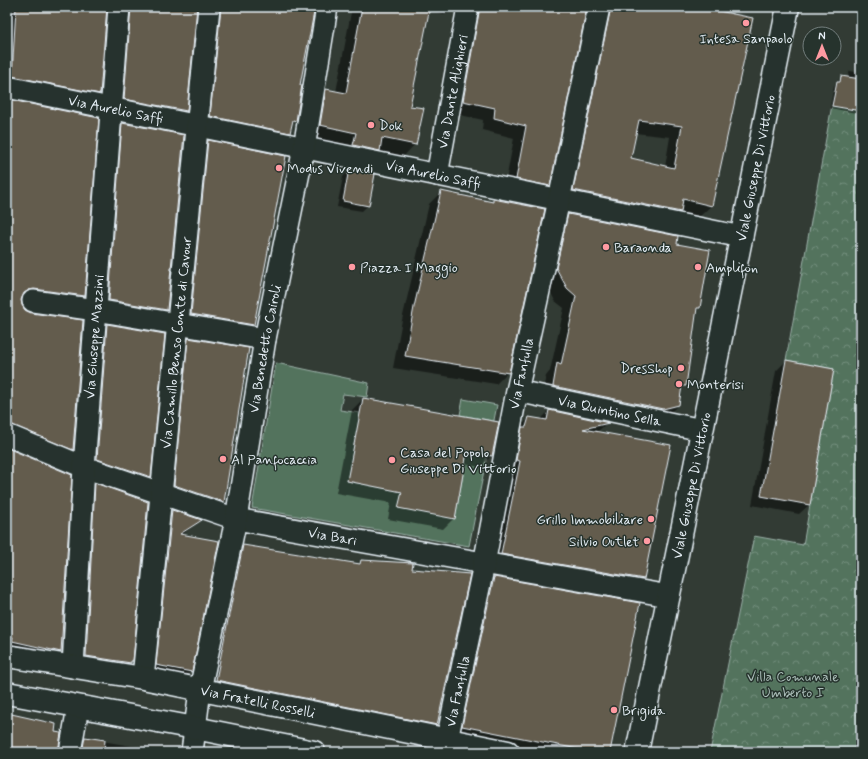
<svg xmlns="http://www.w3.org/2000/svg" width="868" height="759" viewBox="0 0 868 759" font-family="Mynerve,sans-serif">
<defs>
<pattern id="park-crowns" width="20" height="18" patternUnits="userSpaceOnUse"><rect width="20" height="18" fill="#52735d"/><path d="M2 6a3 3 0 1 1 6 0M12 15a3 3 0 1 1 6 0" fill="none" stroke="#738e7d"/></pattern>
</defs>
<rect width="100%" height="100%" fill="#323b34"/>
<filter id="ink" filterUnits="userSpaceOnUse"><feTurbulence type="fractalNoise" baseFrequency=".025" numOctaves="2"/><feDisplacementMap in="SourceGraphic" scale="8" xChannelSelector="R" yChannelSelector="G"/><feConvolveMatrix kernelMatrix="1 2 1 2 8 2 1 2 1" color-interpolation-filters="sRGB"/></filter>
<g filter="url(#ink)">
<path fill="url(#park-crowns)" stroke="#9db2aa" d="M832,105L861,111V752H710L754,536L803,545L834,369L786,360Z"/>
<path fill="#52735d" stroke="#9db2aa" d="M276,363L369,383L367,397L343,394L340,410L360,413L347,481L402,492L399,508L455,518L467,452L488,420L460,415L463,399L497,405L469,546L252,508Z"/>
<path fill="#0007" fill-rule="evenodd" d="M7,7H106L99,93L87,105L7,89Z
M108,7H197L186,111L174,123L112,111L113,9Z
M198,7H314L299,86L295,120L291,125L289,132L277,144L199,128L204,9Z
M352,7H693L712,205L699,217L680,213L668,224L562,202L589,7H586L549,185L537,197L504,191L514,138L482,130L483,120L451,113L458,7L450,8L444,14L428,10L408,106L415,144L403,157L378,151L367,162L342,157L344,145L308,137L314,103L326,90L336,92ZM635,133L670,137L665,167L629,159Z
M850,71L861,73V114L830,108L834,86L842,77L847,78Z
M7,100L97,119L84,296L72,308L20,301L72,449L60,461L7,439Z
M123,124L166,310L157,319L100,309L113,133Z
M208,141L253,324L240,337L179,326L196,153Z
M349,170L368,205L362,211L337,207L343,177Z
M441,192L491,203L494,200L508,372L496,384L393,368L402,320L429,204Z
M569,215L676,245L699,308L696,311L685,386L680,391L678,405L666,417L541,398L546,376L550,371L564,308L555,301L545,281L556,227Z
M107,325L164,335L150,477L140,486L88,468L98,335Z
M189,339L248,349L223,502L213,511L165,495L179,349Z
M786,361L809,505L799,514L752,505L776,371Z
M363,399L491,456L480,467L464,464L454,518L443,529L388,519L391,503L336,493L352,410Z
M549,411L607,423L597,432L670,445L643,579L631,591L489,566L517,430L529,418L540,420Z
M7,449L61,651L49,664L7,654Z
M95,485L132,660L120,672L77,665L86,494Z
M172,511L200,520L181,536L191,671L181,681L147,675L162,520Z
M243,546L358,565L362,561L411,570L436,724L424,737L214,694L231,558Z
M494,578L609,752H522L451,738L482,590Z
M85,738L166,752H73Z"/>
<path fill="#645b4e" stroke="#e8f1f8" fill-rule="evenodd" d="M16,7H107L100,94L12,76Z
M131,7H197L187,111L124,99Z
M221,7H315L300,85H302L296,121L293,120L290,133L210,116Z
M362,7H430L410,106L424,108L416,145L382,138L380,151L353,145L356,133L320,125L326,89L346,93Z
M480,7H587L550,186L516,179L526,126L494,118L495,108L463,101Z
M611,7H699L753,18L712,206L683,199L681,212L573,190ZM639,120L682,126L674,168L631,158Z
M841,76L861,79V111L832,106L837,82H840Z
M11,100L99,118L85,296L34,289L29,290L24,293L21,300L22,305L25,310L31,313L83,320L73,450L7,423V101Z
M122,123L184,135L167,310L109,300Z
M208,140L286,156L254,325L191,314Z
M349,169L375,174L369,206L343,201Z
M441,191L493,202V199L545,209L509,373L405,356L414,307Z
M568,214L678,236L677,244L710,250L700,308H697L686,386H682L679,405L663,409L553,386L557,363L561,365L576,296L567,288L556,268Z
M107,324L165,334L151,477L97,459Z
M188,338L249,348L224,502L174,485Z
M786,360L834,369L810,505L761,496Z
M363,398L499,422L492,456L467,452L455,519L398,508L402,492L347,481Z
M549,410L609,423L583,429L671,445L644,579L501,554L520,461L516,460L522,427H526L529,417L547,420Z
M7,448L72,475L61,652L12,641L13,637L7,636Z
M95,483L148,502L133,661H131V663L86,656Z
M172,510L202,520L180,534L219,541L192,672L156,665Z
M243,545L360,564L361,560L413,563L412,569L470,574L437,725L216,680Z
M494,577L640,603L610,752H593L462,726Z
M7,713L56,724L55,732L61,733L58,752H7Z
M85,737L105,740L104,752H82Z"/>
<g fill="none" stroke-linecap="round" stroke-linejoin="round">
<g stroke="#e8f1f8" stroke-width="24">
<g id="street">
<path id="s1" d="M7,87L742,237"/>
<path id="s2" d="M437,175L468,7"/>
<path d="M33,301L96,310L265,339"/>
<path id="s3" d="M517,391L702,430"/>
<path id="s4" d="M7,435L84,467L236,519L669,596"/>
<path id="s5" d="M73,667L84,467L119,7"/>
<path id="s6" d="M143,678L209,7"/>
<path id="s7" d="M447,740L484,564L517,391L559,200L599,7"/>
<path d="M70,752L78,707"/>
<path id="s8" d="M192,752L200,690L236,519L265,339L304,148L327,7"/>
</g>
</g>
<g stroke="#e8f1f8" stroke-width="25">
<g id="secondary">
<path id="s9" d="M7,656L143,678L508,752"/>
<path d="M7,693L195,728L314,752"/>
<path id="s10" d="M637,752L788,7"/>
</g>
</g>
<use href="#street" stroke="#26332d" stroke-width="21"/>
<use href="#secondary" stroke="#26332d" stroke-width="22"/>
</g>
</g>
<g fill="#ff9aa2" stroke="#26332d" stroke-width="1.5">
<circle cx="746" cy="23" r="4"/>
<circle cx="371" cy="125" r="4"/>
<circle cx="279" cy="168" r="4"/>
<circle cx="606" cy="247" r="4"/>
<circle cx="352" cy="267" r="4"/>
<circle cx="698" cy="267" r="4"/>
<circle cx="681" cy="368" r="4"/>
<circle cx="679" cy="384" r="4"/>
<circle cx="223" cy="459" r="4"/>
<circle cx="392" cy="460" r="4"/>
<circle cx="651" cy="519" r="4"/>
<circle cx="647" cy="541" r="4"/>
<circle cx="614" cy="710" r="4"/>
</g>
<g text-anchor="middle" stroke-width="3" stroke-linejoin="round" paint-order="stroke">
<g font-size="14" fill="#e8f1f8" stroke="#26332d" text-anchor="start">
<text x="746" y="43" text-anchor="middle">Intesa Sanpaolo</text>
<text x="379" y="130">Dok</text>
<text x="287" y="173">Modus Vivendi</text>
<text x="614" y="252">Baraonda</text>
<text x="360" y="272">Piazza I Maggio</text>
<text x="706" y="272">Amplifon</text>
<text x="673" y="373" text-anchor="end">DresShop</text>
<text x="687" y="389">Monterisi</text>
<text x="400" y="457">Casa del Popolo<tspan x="400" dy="16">Giuseppe Di Vittorio</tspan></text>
<text x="231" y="464">Al Panfocaccia</text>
<text x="643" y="524" text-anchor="end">Grillo Immobiliare</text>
<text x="639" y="546" text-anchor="end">Silvio Outlet</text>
<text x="622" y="715">Brigida</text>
</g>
<g font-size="14" fill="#e8f1f8" stroke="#26332d">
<text dy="5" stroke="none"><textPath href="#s2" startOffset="85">Via Dante Alighieri</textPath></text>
<text dy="5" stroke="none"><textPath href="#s1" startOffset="111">Via Aurelio Saffi</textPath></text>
<text dy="5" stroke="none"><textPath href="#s10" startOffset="596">Viale Giuseppe Di Vittorio</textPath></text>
<text dy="5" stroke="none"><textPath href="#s1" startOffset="435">Via Aurelio Saffi</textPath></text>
<text dy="5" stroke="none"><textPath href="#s5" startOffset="331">Via Giuseppe Mazzini</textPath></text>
<text dy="5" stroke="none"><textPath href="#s6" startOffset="337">Via Camillo Benso Conte di Cavour</textPath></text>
<text dy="5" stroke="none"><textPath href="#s8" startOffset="410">Via Benedetto Cairoli</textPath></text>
<text dy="5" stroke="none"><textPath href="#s7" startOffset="374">Via Fanfulla</textPath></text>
<text dy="5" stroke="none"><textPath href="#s3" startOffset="95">Via Quintino Sella</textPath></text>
<text dy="5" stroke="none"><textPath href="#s10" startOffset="272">Viale Giuseppe Di Vittorio</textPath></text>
<text dy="5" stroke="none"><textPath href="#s4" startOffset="342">Via Bari</textPath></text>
<text dy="5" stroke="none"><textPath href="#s7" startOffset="50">Via Fanfulla</textPath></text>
<text dy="5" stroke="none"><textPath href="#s9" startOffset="255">Via Fratelli Rosselli</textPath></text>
</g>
<g font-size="14" fill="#acbfba" stroke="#26332d">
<text x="793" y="681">Villa Comunale<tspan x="793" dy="16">Umberto I</tspan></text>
</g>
</g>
<rect width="868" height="759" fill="none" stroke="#26332d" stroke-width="24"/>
<rect x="12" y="12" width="844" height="735" fill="none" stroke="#e8f1f8" stroke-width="1.5" filter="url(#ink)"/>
<g transform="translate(822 46)"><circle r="19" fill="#26332d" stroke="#747f7e"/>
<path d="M0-3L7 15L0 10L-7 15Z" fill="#ff9aa2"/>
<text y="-6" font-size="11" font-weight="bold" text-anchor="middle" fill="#e8f1f8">N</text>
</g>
</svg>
